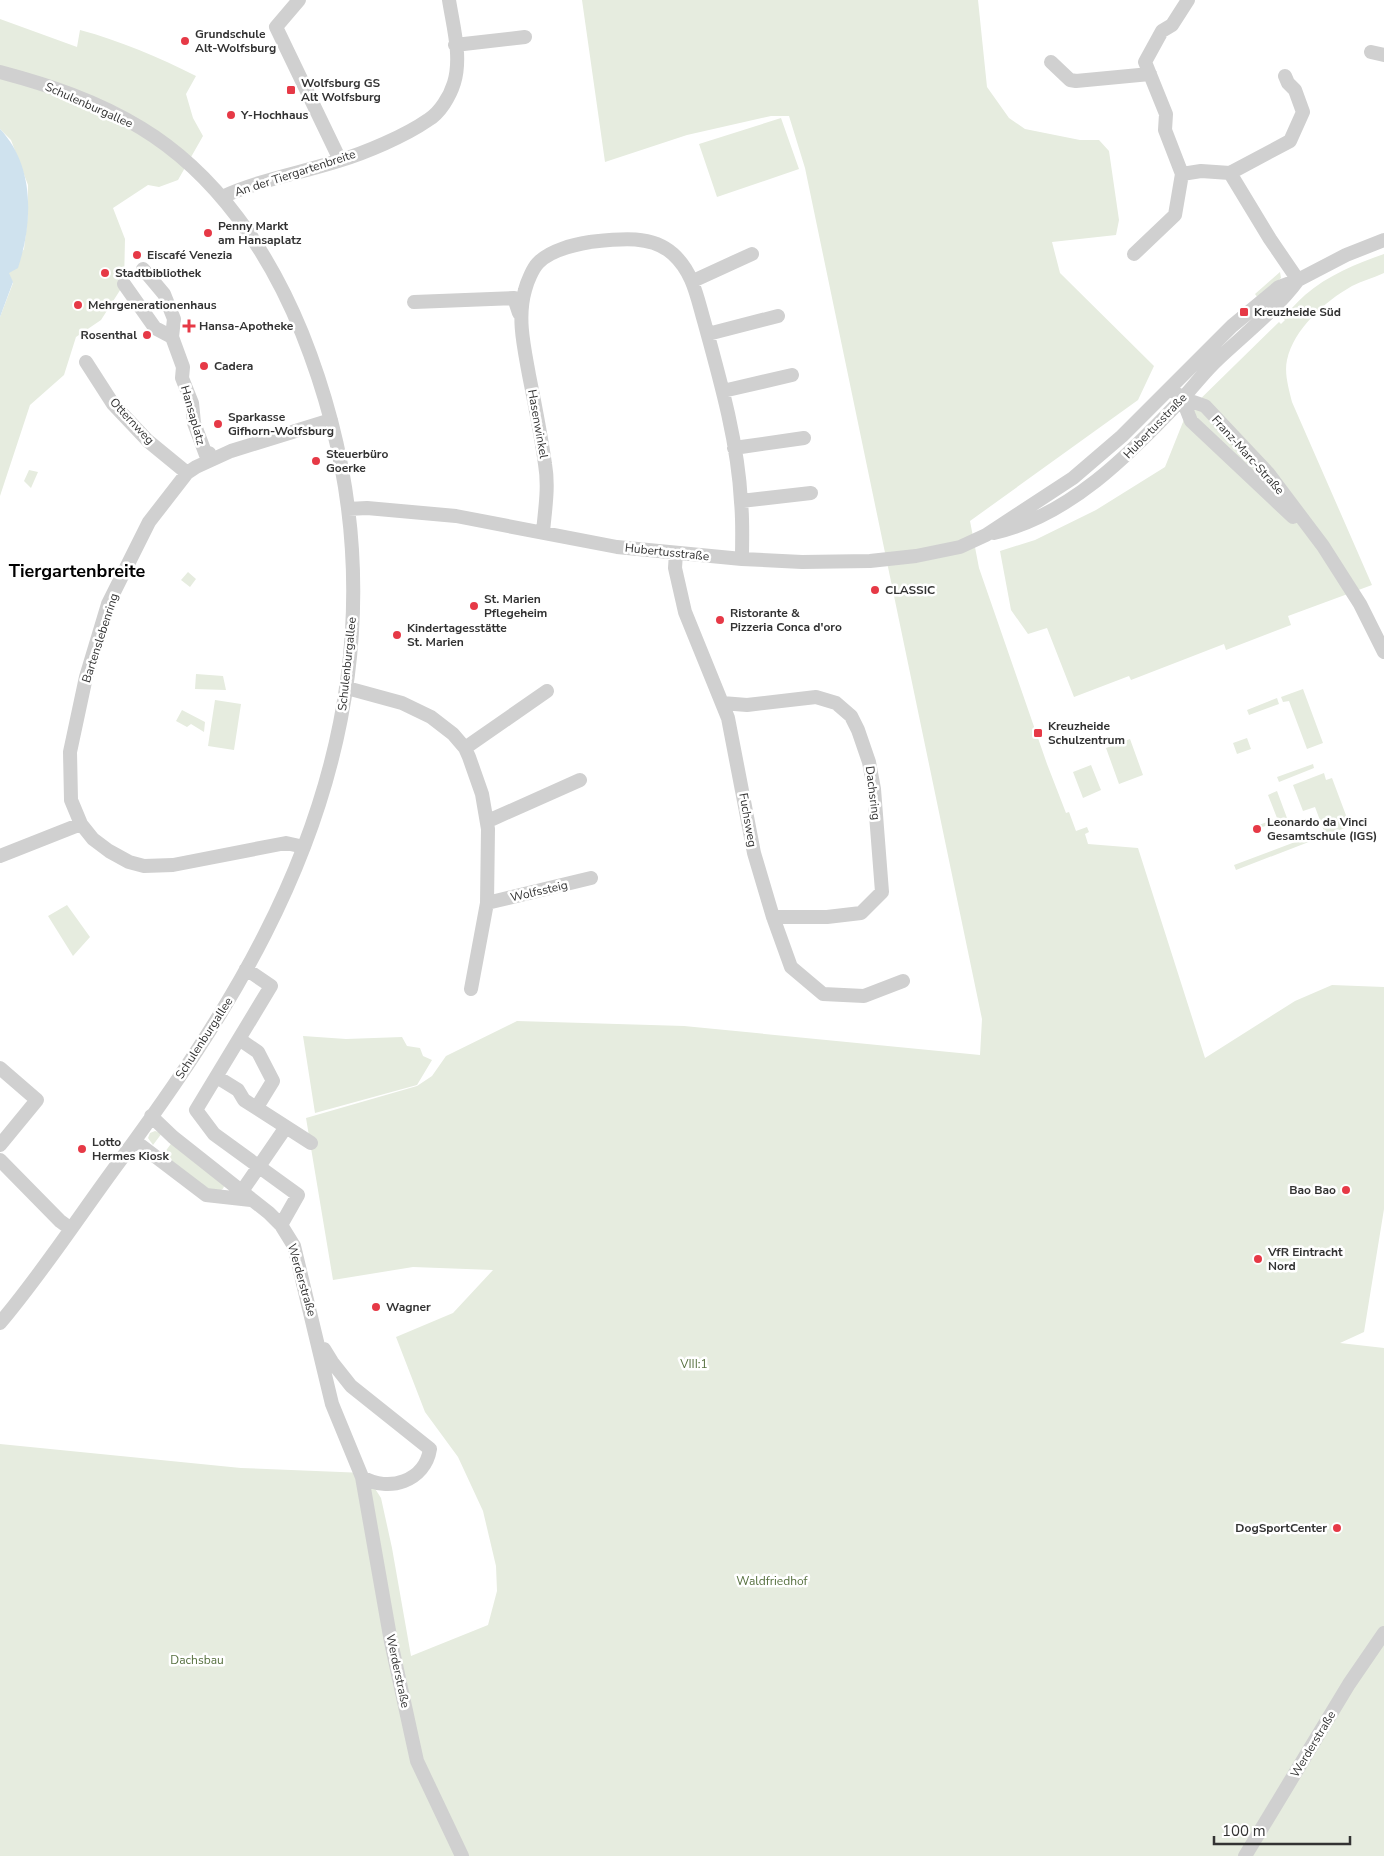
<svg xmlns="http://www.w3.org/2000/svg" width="1384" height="1856" viewBox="0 0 1384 1856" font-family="'Nunito Sans',sans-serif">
<rect width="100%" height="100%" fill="#fff"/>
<path fill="#e6ecdf" d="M582,0H978L987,87L1009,118L1025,129L1080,140H1099L1109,151L1119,220L1116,235L1052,242L1060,273L1154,366L1138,400L970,521L979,568L1047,764L1066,813L1069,812L1076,831L1087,827L1089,832L1085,834L1088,844L1138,848L1205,1058L1295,1001L1332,985L1384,987V1209L1364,1332L1340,1343L1384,1348V1856H0V1444L241,1468L365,1473L381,1498L392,1548L411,1656L488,1625L497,1591L496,1566L483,1511L458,1457L425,1412L396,1337L453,1313L493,1270L413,1267L333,1280L306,1118L417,1086L432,1076L446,1056L517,1021L684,1026L980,1055L982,1019L805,168L789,116H771L687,135L605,162Z
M0,19L77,47L80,30C121,41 158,57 196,76L186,94L193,118L203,136L178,180L159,187L148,185L113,208L125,239L124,284L101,320L76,337L64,375L30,405L0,496V317L13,283L8,273L24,249L28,214V185L11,140L0,129Z
M781,118L799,169L717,197L699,144Z
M1384,254V273C1373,278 1362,281 1352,286C1324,302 1294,329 1287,360C1284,374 1289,389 1292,402L1372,585L1288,616L1291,625L1226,650L1224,644L1131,680L1129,676L1074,697L1047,628L1028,634L1011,610L1000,551L1035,540L1096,510L1165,467L1187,412L1279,322L1281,324L1285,320L1283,318C1290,310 1297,302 1305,295C1328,275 1356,264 1384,254Z
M1280,272L1281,278L1258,298L1255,294Z
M29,470L38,472L31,488L24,481Z
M188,572L196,579L190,587L181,580Z
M196,674L223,676L226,690L195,689Z
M1303,689L1323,743L1307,749L1289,701L1283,702L1281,697Z
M1277,698L1279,704L1249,715L1247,710Z
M215,700L241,704L234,750L208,746Z
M182,710L205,722L204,732L191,724L187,727L176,721Z
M1247,738L1251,749L1237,754L1233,743Z
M1130,739L1143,775L1119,784L1106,748Z
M1313,764L1314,768L1279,782L1277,777Z
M1091,765L1101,790L1083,798L1073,772Z
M1324,773L1326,780L1332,778L1350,826L1236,870L1234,865L1324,831L1315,807L1303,811L1293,785Z
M1277,791L1287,818L1260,828L1259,825L1277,818L1268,795Z
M67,905L90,937L73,956L48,916Z
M303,1036L346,1039L402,1037L407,1046L420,1048L423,1056L432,1060L417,1085L315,1113Z
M155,1131L162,1133L153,1145L148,1138L150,1133Z
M173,1141L224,1186C223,1192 216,1191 211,1191L162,1156Z"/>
<path fill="#cfe2ee" d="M0,129C35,166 33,222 18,268L9,273L13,282L0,317Z"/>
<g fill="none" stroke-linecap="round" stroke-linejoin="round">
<path stroke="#d0d0d0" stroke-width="14" d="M299,0L276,27L340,160
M455,45L525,37
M1371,52L1384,55
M1051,62L1070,80L1076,81L1150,74
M0,72C49,85 97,101 141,128C217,174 269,252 302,333C384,538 364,740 265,934C225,1013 174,1087 122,1158C81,1213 44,1271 0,1323
M1230,173L1290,141L1303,112L1295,90L1288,83L1285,76
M1182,174L1165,130L1166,114L1145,62L1162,31L1172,25L1188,0
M1182,174L1201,171L1230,173L1270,239L1298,280
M222,197C259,180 300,173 338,161C365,153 405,136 428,120C440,113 450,96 454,83C462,57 453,26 449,0
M1134,254L1175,215L1182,174
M143,269L164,294L174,319L172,337
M693,281L752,254
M124,284L155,328L172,337L183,367L182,378L192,403L194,423L206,455L209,453L211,459
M414,302L514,298L519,313
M708,334L778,316
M86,362L113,404L148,441L187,473
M723,391L792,375
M1177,394L1182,398L1205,406L1268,473L1323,546L1360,604L1384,652
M1182,398L1191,421L1293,517
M734,448L804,438
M741,501L811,493
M348,509L367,508L456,516L617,547L742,559L802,562L870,561L916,556L960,547L986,535L1073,478L1122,436L1232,326L1279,287L1298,280L1346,255L1384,240
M543,532C545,509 549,487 545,464C541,435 535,405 529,375C524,347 517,318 525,290C527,282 533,268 538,263C550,250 573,245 590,242C617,239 651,234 673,254C693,272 697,297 704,321C720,379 738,442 741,502C743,521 742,540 742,559
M994,533C1069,516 1129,455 1181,400C1192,388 1202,375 1214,363C1242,336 1275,311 1298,280
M676,553L675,568L685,612L728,718L754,853L773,917L791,967L823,994L864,996L903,981
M347,688L402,703L431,717L453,734L465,748L469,757L482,794L488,829L487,903L471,989
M722,703L747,705L816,697L836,703L851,716L858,730L869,762L874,789L882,892L861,913L827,917H773
M465,748L547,691
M488,821L580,780
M304,847L286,843L173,865L144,866L129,862L109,851L93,839L81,824L71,800L70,752L86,677L108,604L149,522L187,473L196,467L231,451L331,420
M0,856L81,824
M487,903L591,878
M246,969L271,986L196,1110L214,1134L298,1195L281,1225
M239,1039L258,1052L273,1081L257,1107
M0,1068L37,1100L0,1145
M217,1077L238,1090L244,1100L311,1143
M151,1116L173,1137L269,1213L281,1225L294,1246L332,1404L362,1477L391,1642L417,1761L462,1856
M135,1141L206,1195L251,1200
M0,1160L60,1221L71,1229
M242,1191L286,1127
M324,1349L332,1362L351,1386L430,1449C425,1481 389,1493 362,1477
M1245,1856L1349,1684L1384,1633"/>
</g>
<g fill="#e63946" stroke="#fff" stroke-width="2">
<circle cx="185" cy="41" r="5"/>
<rect x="286" y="85" width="10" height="10" rx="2.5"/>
<circle cx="231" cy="115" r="5"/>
<circle cx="208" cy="233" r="5"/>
<circle cx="137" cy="255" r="5"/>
<circle cx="105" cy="273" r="5"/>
<circle cx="78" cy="305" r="5"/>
<rect x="1239" y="307" width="10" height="10" rx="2.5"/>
<path d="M186.5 318.5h5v5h5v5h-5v5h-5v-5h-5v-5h5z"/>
<circle cx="147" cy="335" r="5"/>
<circle cx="204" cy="366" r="5"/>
<circle cx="218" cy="424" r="5"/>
<circle cx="316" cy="461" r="5"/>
<circle cx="875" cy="590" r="5"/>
<circle cx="474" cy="606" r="5"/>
<circle cx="720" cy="620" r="5"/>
<circle cx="397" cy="635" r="5"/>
<rect x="1033" y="728" width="10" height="10" rx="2.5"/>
<circle cx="1257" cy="829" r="5"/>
<circle cx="82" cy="1149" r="5"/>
<circle cx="1346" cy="1190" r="5"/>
<circle cx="1258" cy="1259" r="5"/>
<circle cx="376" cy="1307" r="5"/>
<circle cx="1337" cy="1528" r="5"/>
</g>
<g text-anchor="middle" stroke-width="5" stroke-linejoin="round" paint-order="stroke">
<g font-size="12" font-weight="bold" fill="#333" stroke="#fff" text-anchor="start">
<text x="195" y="38">Grundschule<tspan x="195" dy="14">Alt-Wolfsburg</tspan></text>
<text x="301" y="87">Wolfsburg GS<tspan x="301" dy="14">Alt Wolfsburg</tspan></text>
<text x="241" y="119">Y-Hochhaus</text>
<text x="218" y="230">Penny Markt<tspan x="218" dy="14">am Hansaplatz</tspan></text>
<text x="147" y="259">Eiscafé Venezia</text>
<text x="115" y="277">Stadtbibliothek</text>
<text x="88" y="309">Mehrgenerationenhaus</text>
<text x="1254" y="316">Kreuzheide Süd</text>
<text x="199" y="330">Hansa-Apotheke</text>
<text x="137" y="339" text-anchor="end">Rosenthal</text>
<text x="214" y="370">Cadera</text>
<text x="228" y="421">Sparkasse<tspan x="228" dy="14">Gifhorn-Wolfsburg</tspan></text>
<text x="326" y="458">Steuerbüro<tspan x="326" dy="14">Goerke</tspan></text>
<text x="885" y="594">CLASSIC</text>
<text x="484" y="603">St. Marien<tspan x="484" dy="14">Pflegeheim</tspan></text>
<text x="730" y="617">Ristorante &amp;<tspan x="730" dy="14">Pizzeria Conca d'oro</tspan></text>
<text x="407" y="632">Kindertagesstätte<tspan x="407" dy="14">St. Marien</tspan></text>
<text x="1048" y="730">Kreuzheide<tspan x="1048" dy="14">Schulzentrum</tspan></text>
<text x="1267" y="826">Leonardo da Vinci<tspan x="1267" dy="14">Gesamtschule (IGS)</tspan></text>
<text x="92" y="1146">Lotto<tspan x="92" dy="14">Hermes Kiosk</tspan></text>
<text x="1336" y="1194" text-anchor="end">Bao Bao</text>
<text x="1268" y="1256">VfR Eintracht<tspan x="1268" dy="14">Nord</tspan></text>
<text x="386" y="1311">Wagner</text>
<text x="1327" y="1532" text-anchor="end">DogSportCenter</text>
</g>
<g font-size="12" fill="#333" stroke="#fff">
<text transform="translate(89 105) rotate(24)" y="4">Schulenburgallee</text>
<text transform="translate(295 173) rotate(-18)" y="4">An der Tiergartenbreite</text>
<text transform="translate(193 415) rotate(74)" y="4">Hansaplatz</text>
<text transform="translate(132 421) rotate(47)" y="4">Otternweg</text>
<text transform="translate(538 424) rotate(80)" y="4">Hasenwinkel</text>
<text transform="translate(1155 426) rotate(-46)" y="4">Hubertusstraße</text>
<text transform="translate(1248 455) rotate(48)" y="4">Franz-Marc-Straße</text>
<text transform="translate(667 552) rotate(6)" y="4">Hubertusstraße</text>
<text transform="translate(100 638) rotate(-72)" y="4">Bartenslebenring</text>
<text transform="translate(347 664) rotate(-84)" y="4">Schulenburgallee</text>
<text transform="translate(873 793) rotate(83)" y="4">Dachsring</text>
<text transform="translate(748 820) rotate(80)" y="4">Fuchsweg</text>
<text transform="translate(539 891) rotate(-13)" y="4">Wolfssteig</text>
<text transform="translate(204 1038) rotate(-57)" y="4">Schulenburgallee</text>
<text transform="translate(302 1280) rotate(74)" y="4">Werderstraße</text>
<text transform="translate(398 1671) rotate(78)" y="4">Werderstraße</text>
<text transform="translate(1313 1744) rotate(-59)" y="4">Werderstraße</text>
</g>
<g font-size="12" fill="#56703f" stroke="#fff">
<text x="694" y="1368">VIII:1</text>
<text x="772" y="1585">Waldfriedhof</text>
<text x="197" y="1664">Dachsbau</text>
</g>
<g font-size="18" font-weight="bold" fill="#000" stroke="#fff">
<text x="77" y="577">Tiergartenbreite</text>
</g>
</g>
<path d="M1214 1836v8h136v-8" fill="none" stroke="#333333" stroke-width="2.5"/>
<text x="1222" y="1836" font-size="15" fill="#333333" stroke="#ffffff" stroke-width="4" paint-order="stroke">100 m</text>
</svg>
